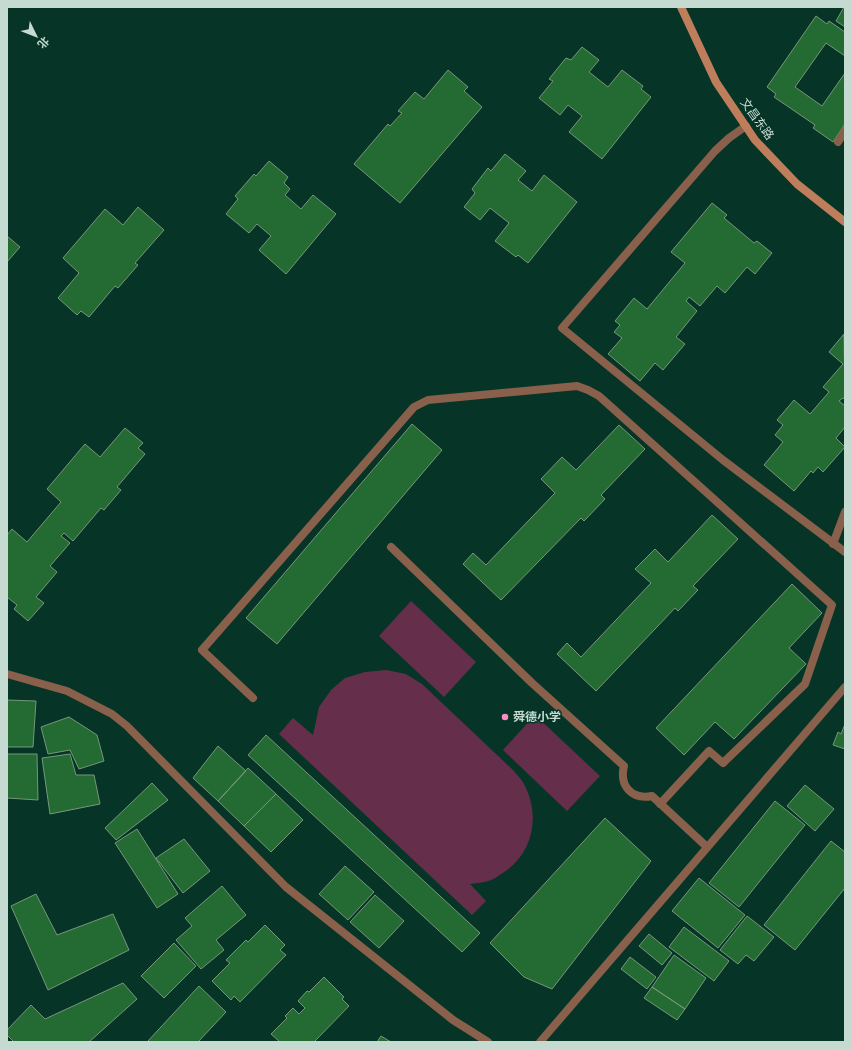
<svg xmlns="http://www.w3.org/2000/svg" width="852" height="1049" viewBox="0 0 852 1049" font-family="Inter,'Noto Sans SC',sans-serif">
<rect width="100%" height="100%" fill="#063426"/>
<path fill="#652f4c" d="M411,601L476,662L444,697L379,636Z
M386,670L406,674L422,684L514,771C518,776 523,781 525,786C541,818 532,856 501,874C498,876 494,879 491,880C484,883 476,883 470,884L486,901L472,915L279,734L293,718L313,735L319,707L331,690L345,678L365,672Z
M535,715L600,776L567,811L503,750Z"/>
<path fill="#236a33" stroke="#77977b" d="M844,7H845V27L836,21Z
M816,16L827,24L829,21L845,32V56L826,43L795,87L822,106L845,73V124L833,142L813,128L815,125L774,97L776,94L767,87Z
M582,47L599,60L589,72L608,87L622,70L643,86L641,89L651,97L602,159L569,132L582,116L568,105L560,115L539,98L553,81L549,79L566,58L571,60Z
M448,70L468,87L464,91L482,107L400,203L354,164L388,124L390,126L402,113L398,111L415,92L424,99Z
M505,154L526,171L518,180L532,191L544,175L577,202L528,263L518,255L516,257L495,241L509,223L490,208L480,220L464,207L475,193L472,189L488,168L491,171Z
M269,161L288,177L284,183L290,189L285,195L301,209L313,195L336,214L286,274L259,250L271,236L257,224L249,233L226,214L238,199L235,196L254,174L256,176Z
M712,203L727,215L724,218L754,243L757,241L772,253L755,274L747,267L725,293L717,286L700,306L689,297L686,301L697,311L676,337L685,344L663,370L655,363L640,381L608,354L622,338L614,332L620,325L615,321L634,298L647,309L685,263L671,252Z
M138,207L164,230L135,263L138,265L118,288L115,286L89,317L81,311L77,315L58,298L79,273L63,258L105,209L123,225Z
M7,236L20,247L7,262Z
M844,334L845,399L843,398L839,401L845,406V427L836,438L845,447L823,472L818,467L813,473L811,471L794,491L764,465L783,442L775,435L783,425L777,420L794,400L810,414L829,392L823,387L843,364L829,352Z
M412,424L442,450L277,644L246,618Z
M619,425L645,449L601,495L605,499L584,521L581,518L501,600L463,564L473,553L486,565L555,493L541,479L562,457L576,470Z
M125,428L143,443L138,448L145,454L117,487L121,490L104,510L101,508L73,541L64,533L61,536L70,543L50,566L57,572L36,597L44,603L28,621L14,609L17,605L7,597V535L12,529L27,542L61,502L47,489L85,444L100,457Z
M712,515L738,539L693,586L698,590L678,611L675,608L596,691L557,654L567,643L581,657L651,583L635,569L655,549L668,562Z
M792,584L822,613L789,648L806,664L734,739L715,722L684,755L656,728Z
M7,700L36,701L33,747H7Z
M69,717L97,735L104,761L79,769L70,750L48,754L41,727Z
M845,724V749L833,745L838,732L841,734Z
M266,735L480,933L462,952L248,755Z
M218,746L246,771L218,801L193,778Z
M7,754H37L38,800L7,798Z
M70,754L76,775H94L100,804L50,814L42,758Z
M248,768L276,794L244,826L218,801Z
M152,783L168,800L116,840L105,828Z
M805,785L834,809L815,831L787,806Z
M276,794L303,820L271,852L244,826Z
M775,801L805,825L739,907L709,883Z
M605,818L651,861L552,989L524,977L490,943Z
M137,829L178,894L157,908L115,843Z
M184,839L210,871L183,893L156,858Z
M831,841L845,852V888L795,950L764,925Z
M345,866L374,892L348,920L319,894Z
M699,878L745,915L718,948L672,911Z
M222,886L246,915L216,940L224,950L201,969L176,940L192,926L185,918Z
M36,894L57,935L113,914L129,950L48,990L11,906Z
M375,895L404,921L379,948L350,922Z
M747,916L774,937L754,961L746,955L738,964L720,950Z
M265,925L285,945L280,950L286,955L240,1002L234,996L231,1000L212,981L230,963L226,960L246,940L248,942Z
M684,927L729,961L714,981L669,947Z
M649,934L672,953L662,965L639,946Z
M174,943L196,966L164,998L141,976Z
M674,955L706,978L685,1009L652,987Z
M630,957L656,977L647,989L621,969Z
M324,977L344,997L342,999L349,1006L314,1042H280L271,1034L287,1018L285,1016L293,1008L299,1014L305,1008L298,1001L307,991L309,992Z
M123,983L137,999L89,1042H14L7,1035V1030L31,1005L45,1019Z
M199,986L226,1012L198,1042H147Z
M652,987L685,1009L677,1020L644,998Z
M381,1036L391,1042H377Z"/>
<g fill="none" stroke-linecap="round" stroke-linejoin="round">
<path stroke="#89604b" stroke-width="8" d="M746,126L729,138L715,151L562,328L723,460L845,552
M838,142L845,131
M833,544L845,512
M391,547L532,683L624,766C619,786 632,800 652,796L707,847
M253,698L202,650L414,407L428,400L577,386L588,390L599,396L832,605L805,684L723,763L709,751L660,804
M540,1042L845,687"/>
<path stroke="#89604b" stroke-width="8" d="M7,674L67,691L112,714L127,726L286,887L453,1020L488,1042"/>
<path stroke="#be7d5b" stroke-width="8" d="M681,7L716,82L755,140L797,184L845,222"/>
</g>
<circle fill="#fa8fc7" stroke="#063426" stroke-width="1.5" cx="505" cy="717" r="4"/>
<g text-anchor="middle" stroke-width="3" stroke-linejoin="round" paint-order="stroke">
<g font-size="12" fill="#c5dbd2" stroke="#063426">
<text transform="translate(757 119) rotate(54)" y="4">文昌东路</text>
</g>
<g font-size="12" font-weight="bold" fill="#c5dbd2" stroke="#063426" text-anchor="start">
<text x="513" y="721">舜德小学</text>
</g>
</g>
<rect width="852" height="1049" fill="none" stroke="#c5dbd2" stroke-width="16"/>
<g transform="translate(36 36) rotate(133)" stroke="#063426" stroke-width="3" paint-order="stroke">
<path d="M0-3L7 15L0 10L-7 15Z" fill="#c5dbd2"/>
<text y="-6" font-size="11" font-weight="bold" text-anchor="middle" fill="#c5dbd2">北</text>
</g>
</svg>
